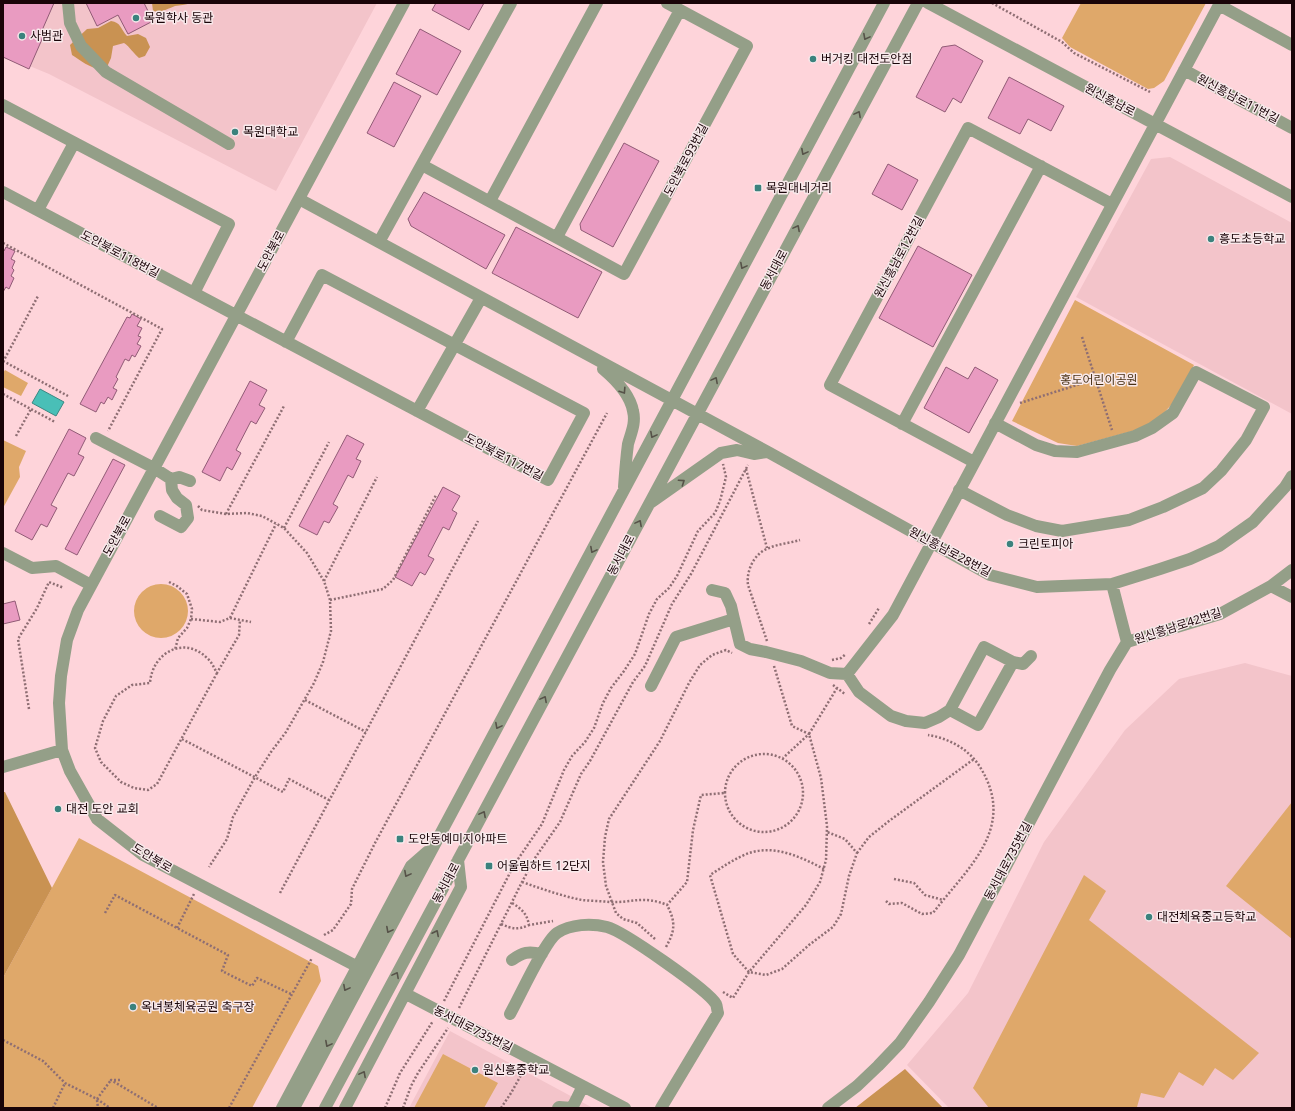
<svg xmlns="http://www.w3.org/2000/svg" width="1295" height="1111" viewBox="0 0 1295 1111" font-family="'Noto Sans','Noto Sans KR',sans-serif">
<rect width="100%" height="100%" fill="#fed4da"/>
<path fill="#f3c4ca" d="M3,3H377L276,191L49,74L3,55Z
M1170,157L1292,223V414L1076,297L1151,159Z
M1245,663L1292,676V1108H949L907,1065L968,993L1044,842L1125,730L1179,679Z
M450,1031L593,1108H409Z"/>
<path fill="#dfa86a" d="M1081,3H1206L1164,81L1154,88L1148,89L1070,47L1062,38Z
M1075,300L1194,365L1174,402L1160,417L1140,429L1077,446L1058,443L1012,421Z
M5,370L28,383L21,396L3,387V373Z
M3,440L26,451L19,467L20,477L3,508Z
M134 611a27 27 0 1 1 54 0a27 27 0 1 1-54 0Z
M1292,802V939L1226,886Z
M79,838L318,966L321,981L252,1108H3V978Z
M1084,875L1106,891L1089,920L1259,1053L1233,1080L1215,1068L1203,1086L1179,1072L1164,1098L1141,1093L1137,1107L1126,1108H989L973,1088Z
M443,1054L498,1083L484,1108H414Z"/>
<path fill="#c99252" d="M152,3H191C185,5 180,5 175,6C167,9 161,13 153,11Z
M111,21C121,22 121,30 127,36L138,34L146,38L150,47L145,56L139,58C133,53 130,47 124,43L113,46L111,58L107,67C95,73 82,61 72,55L70,45L87,29L98,28Z
M3,792H5L52,888L3,978Z
M905,1069L943,1108H855Z"/>
<path fill="#49bfb7" stroke="#3b8782" d="M40,389L64,402L56,416L32,403Z"/>
<path fill="#e99bc1" stroke="#915b76" d="M3,3H54L40,35L43,37L29,69L3,57Z
M86,3H144L153,21L128,34L118,15L97,26Z
M436,3H484L469,30L432,10Z
M420,29L461,51L437,95L396,74Z
M955,45L983,61L961,103L953,98L945,112L916,97L942,47Z
M1009,77L1064,106L1051,131L1028,119L1020,134L988,118Z
M394,82L421,96L394,147L367,133Z
M624,143L659,161L613,247L581,230L580,224Z
M888,164L918,180L902,210L872,194Z
M424,192L505,235L486,269L411,226L408,219Z
M516,227L602,272L578,318L492,273Z
M918,246L972,275L933,347L879,318Z
M6,247L15,251L11,259L15,261L12,268L14,270L11,276L14,278L9,289L6,287L3,292V251H4Z
M132,314L141,319L137,326L142,328L138,336L141,337L137,344L141,346L135,357L132,355L129,361L125,359L116,377L118,379L113,388L117,390L112,400L108,397L104,404L101,402L96,412L80,404L127,317L130,318Z
M946,367L968,379L975,367L998,380L969,433L924,408Z
M250,381L267,390L259,405L265,408L256,424L251,421L236,450L241,453L232,470L227,467L220,481L202,472Z
M69,429L86,438L78,454L84,457L74,476L68,473L51,505L57,508L47,527L41,524L32,540L15,531Z
M347,435L364,444L356,459L361,461L353,478L348,475L333,504L338,507L329,523L324,521L317,535L299,526Z
M113,459L125,465L77,555L65,549Z
M443,487L460,496L452,510L457,513L449,530L443,527L428,556L434,559L425,575L420,572L412,586L395,577Z
M15,601L20,620L3,624V604Z"/>
<g fill="none" stroke-linecap="round" stroke-linejoin="round">
<path stroke="#8e6e73" stroke-width="2.5" stroke-dasharray="2 2" stroke-linecap="butt" d="M992,3L1062,42L1074,53L1150,92
M3,243L162,329L108,431
M1082,337L1112,430
M3,361L68,396
M3,362L38,296
M3,394L55,422
M1020,403L1096,379
M16,436L31,409
M746,469L767,548
M198,506L202,510L226,514L247,513L262,516L284,528L307,553L324,581L330,600L331,631L323,662L314,683L286,732L271,752L255,777L233,817L227,839L209,867
M226,514L284,406
M284,528L329,442
M324,581L377,477
M169,582L177,586L187,594L192,609L191,619L187,628L178,638L175,650
M330,600L383,589L393,580L436,495
M230,618L251,622
M191,619L220,622L230,618L276,524
M869,624L879,608
M767,641L748,585C746,571 754,553 769,548C778,544 790,543 800,540
M832,660L841,658L846,654
M774,666L792,726L809,734L783,758
M217,673L157,784L148,790L134,788L121,782L101,762L95,748L103,721L116,696L132,685L150,683C152,653 184,635 207,658C212,662 214,668 217,673L239,635L240,620
M833,685L845,694
M305,700L366,732
M29,709L18,639L37,608L49,582L64,588
M182,739L283,792L289,779L329,800
M725 793a39 39 0 1 1 78 0a39 39 0 1 1-78 0Z
M857,853L869,837L889,821L974,759
M824,869C799,856 770,842 742,856C731,861 721,868 710,875L733,954L749,972L766,975L782,969L809,945L833,927L841,914L849,876L857,853L845,839L827,832
M894,879L914,883L925,895L943,900
M522,882C542,889 562,896 582,900C591,901 601,901 610,902C632,903 643,895 667,905L687,882L693,830L701,795L725,793
M280,893L478,521
M886,901L889,904L902,903L922,914L933,913C967,868 1018,828 980,767C969,749 948,738 928,735
M512,903C522,909 527,914 529,925L553,921
M105,913L115,895L228,955L222,971L252,986L257,978L291,994
M501,924C512,929 518,930 529,925
M177,928L194,894
M324,935L333,930L351,904L352,889L375,843L607,413
M655,939L637,923L623,919L616,913L606,886L603,862L605,837L609,819L660,741L689,683L700,665L712,655L726,650L732,653
M666,947C675,931 676,922 667,905
M723,992L733,998L749,972L806,905L820,882L826,860L827,826L821,778L809,734L837,688
M444,1001L514,865L542,824L564,770L572,756L585,742L594,728L603,703L611,688L624,671L635,654L649,614L657,599L669,588L677,576L698,531L715,513L720,501L726,477L723,464
M459,1008L522,882L535,858L560,822L581,774L590,761L633,682L645,666L672,604L691,574L748,465
M3,1040L43,1061L65,1083L97,1099L111,1080
M120,1080H111L158,1108
M97,1099L110,1108
M97,1100L98,1108
M53,1108L65,1083
M229,1108L312,958
M385,1108L400,1073L433,1021
M403,1108L411,1086L418,1073L448,1028
M501,1108L511,1093L525,1068"/>
<path stroke="#949f88" stroke-width="12" d="M68,3L70,23L81,46L106,72L229,144
M928,3L1292,197
M1219,5L1292,45
M1184,70L1292,128
M3,105L229,224L194,293
M422,165L624,274L747,46L667,3
M3,192L548,480L584,413L322,275L286,342
M299,199L768,452L990,575L1037,587L1112,584L1160,569L1190,559L1219,546L1253,522L1285,487L1292,476
M490,201L597,3
M38,210L74,143
M557,237L680,10
M379,242L511,3
M603,369C616,380 630,394 633,411C636,423 631,433 628,444C626,459 625,473 624,487
M417,411L481,298
M902,424L1041,166
M96,438L154,468L171,479L172,490L177,498L186,505L188,518L181,527L160,516
M974,462L830,385L968,128L1112,204
M171,479L179,477L190,481
M959,490L1007,515L1036,526L1062,531L1129,520L1163,507L1203,488L1221,471L1246,440L1264,407L1196,372L1173,413L1152,428L1135,436L1077,452L1055,451L1036,445L995,423
M650,503L721,453L737,450L754,454L767,452
M3,553L32,568L56,566L91,585
M1271,586L1292,597
M712,590L725,593L731,606L734,619
M1127,642L1220,614L1271,586L1292,570
M1013,662L1023,664L1031,656
M847,674L859,692L891,716L906,721L925,723L939,717L950,710L978,725L1013,662L984,647L950,710
M651,686L676,637L734,619L740,644L750,649L766,652L801,661L830,673L847,674L893,615L1220,3
M3,767L62,750
M512,960C523,952 528,951 542,954
M358,967L143,855L97,819L70,771L62,750L59,703L61,676L67,640L78,610L404,3
M406,994L625,1108
M510,1014C519,998 545,941 557,933C571,924 591,923 607,927C623,931 708,990 716,1004C717,1006 717,1010 718,1013L661,1108
M282,1108L411,866L427,852
M294,1108L884,3
M325,1108L918,3
M345,1108L461,887L458,860
M558,1108L559,1107L572,1108L583,1086
M828,1108L857,1086L878,1066L900,1043L929,1002L959,955L1110,670L1127,642L1112,584"/>
</g>
<defs><path id="oneway-chevron" d="M-2-3.5L2.5 0L-2 3.5" fill="none" stroke-width="1.6" stroke-linecap="round" stroke-linejoin="round"/></defs>
<g stroke="#565248">
<use href="#oneway-chevron" transform="translate(866 37) rotate(118)"/>
<use href="#oneway-chevron" transform="translate(858 114) rotate(-62)"/>
<use href="#oneway-chevron" transform="translate(804 152) rotate(118)"/>
<use href="#oneway-chevron" transform="translate(797 228) rotate(-62)"/>
<use href="#oneway-chevron" transform="translate(743 266) rotate(118)"/>
<use href="#oneway-chevron" transform="translate(715 380) rotate(-62)"/>
<use href="#oneway-chevron" transform="translate(623 391) rotate(57)"/>
<use href="#oneway-chevron" transform="translate(653 435) rotate(118)"/>
<use href="#oneway-chevron" transform="translate(682 482) rotate(-34)"/>
<use href="#oneway-chevron" transform="translate(639 523) rotate(-62)"/>
<use href="#oneway-chevron" transform="translate(593 550) rotate(118)"/>
<use href="#oneway-chevron" transform="translate(544 699) rotate(-62)"/>
<use href="#oneway-chevron" transform="translate(498 726) rotate(118)"/>
<use href="#oneway-chevron" transform="translate(483 814) rotate(-62)"/>
<use href="#oneway-chevron" transform="translate(407 874) rotate(118)"/>
<use href="#oneway-chevron" transform="translate(389 930) rotate(118)"/>
<use href="#oneway-chevron" transform="translate(436 933) rotate(-63)"/>
<use href="#oneway-chevron" transform="translate(396 975) rotate(-62)"/>
<use href="#oneway-chevron" transform="translate(346 988) rotate(118)"/>
<use href="#oneway-chevron" transform="translate(328 1044) rotate(118)"/>
<use href="#oneway-chevron" transform="translate(363 1074) rotate(-62)"/>
</g>
<g fill="#3b827d" stroke="#f8e9eb" stroke-width="1.5">
<circle cx="136" cy="18" r="4"/>
<circle cx="22" cy="36" r="4"/>
<circle cx="813" cy="59" r="4"/>
<circle cx="235" cy="132" r="4"/>
<rect x="754" y="184" width="8" height="8" rx="2"/>
<circle cx="1211" cy="239" r="4"/>
<circle cx="1010" cy="544" r="4"/>
<circle cx="58" cy="809" r="4"/>
<rect x="396" y="835" width="8" height="8" rx="2"/>
<rect x="485" y="862" width="8" height="8" rx="2"/>
<circle cx="1149" cy="917" r="4"/>
<circle cx="133" cy="1007" r="4"/>
<circle cx="475" cy="1070" r="4"/>
</g>
<g text-anchor="middle" stroke-width="3" stroke-linejoin="round" paint-order="stroke">
<g font-size="12" fill="#190408" stroke="#f8e9eb" text-anchor="start">
<text x="144" y="22">목원학사 동관</text>
<text x="30" y="40">사범관</text>
<text x="821" y="63">버거킹 대전도안점</text>
<text x="243" y="136">목원대학교</text>
<text x="766" y="192">목원대네거리</text>
<text x="1219" y="243">흥도초등학교</text>
<text x="1018" y="548">크린토피아</text>
<text x="66" y="813">대전 도안 교회</text>
<text x="408" y="843">도안동예미지아파트</text>
<text x="497" y="870">어울림하트 12단지</text>
<text x="1157" y="921">대전체육중고등학교</text>
<text x="141" y="1011">옥녀봉체육공원 축구장</text>
<text x="483" y="1074">원신흥중학교</text>
</g>
<g font-size="12" fill="#190408" stroke="#f8e9eb">
<text transform="translate(1238 99) rotate(28)" y="4">원신흥남로11번길</text>
<text transform="translate(1110 100) rotate(28)" y="4">원신흥남로</text>
<text transform="translate(686 160) rotate(-62)" y="4">도안북로93번길</text>
<text transform="translate(271 251) rotate(-62)" y="4">도안북로</text>
<text transform="translate(120 254) rotate(28)" y="4">도안북로118번길</text>
<text transform="translate(899 257) rotate(-62)" y="4">원신흥남로12번길</text>
<text transform="translate(774 270) rotate(-62)" y="4">동서대로</text>
<text transform="translate(504 457) rotate(28)" y="4">도안북로117번길</text>
<text transform="translate(117 536) rotate(-61)" y="4">도안북로</text>
<text transform="translate(950 552) rotate(28)" y="4">원신흥남로28번길</text>
<text transform="translate(621 555) rotate(-62)" y="4">동서대로</text>
<text transform="translate(1178 626) rotate(-18)" y="4">원신흥남로42번길</text>
<text transform="translate(152 858) rotate(31)" y="4">도안북로</text>
<text transform="translate(1008 861) rotate(-62)" y="4">동서대로735번길</text>
<text transform="translate(446 883) rotate(-62)" y="4">동서대로</text>
<text transform="translate(473 1029) rotate(27)" y="4">동서대로735번길</text>
</g>
<g font-size="12" fill="#4a3216" stroke="#f8e9eb">
<text x="1099" y="384">홍도어린이공원</text>
</g>
</g>
<rect width="1295" height="1111" fill="none" stroke="#190408" stroke-width="8"/>
</svg>
